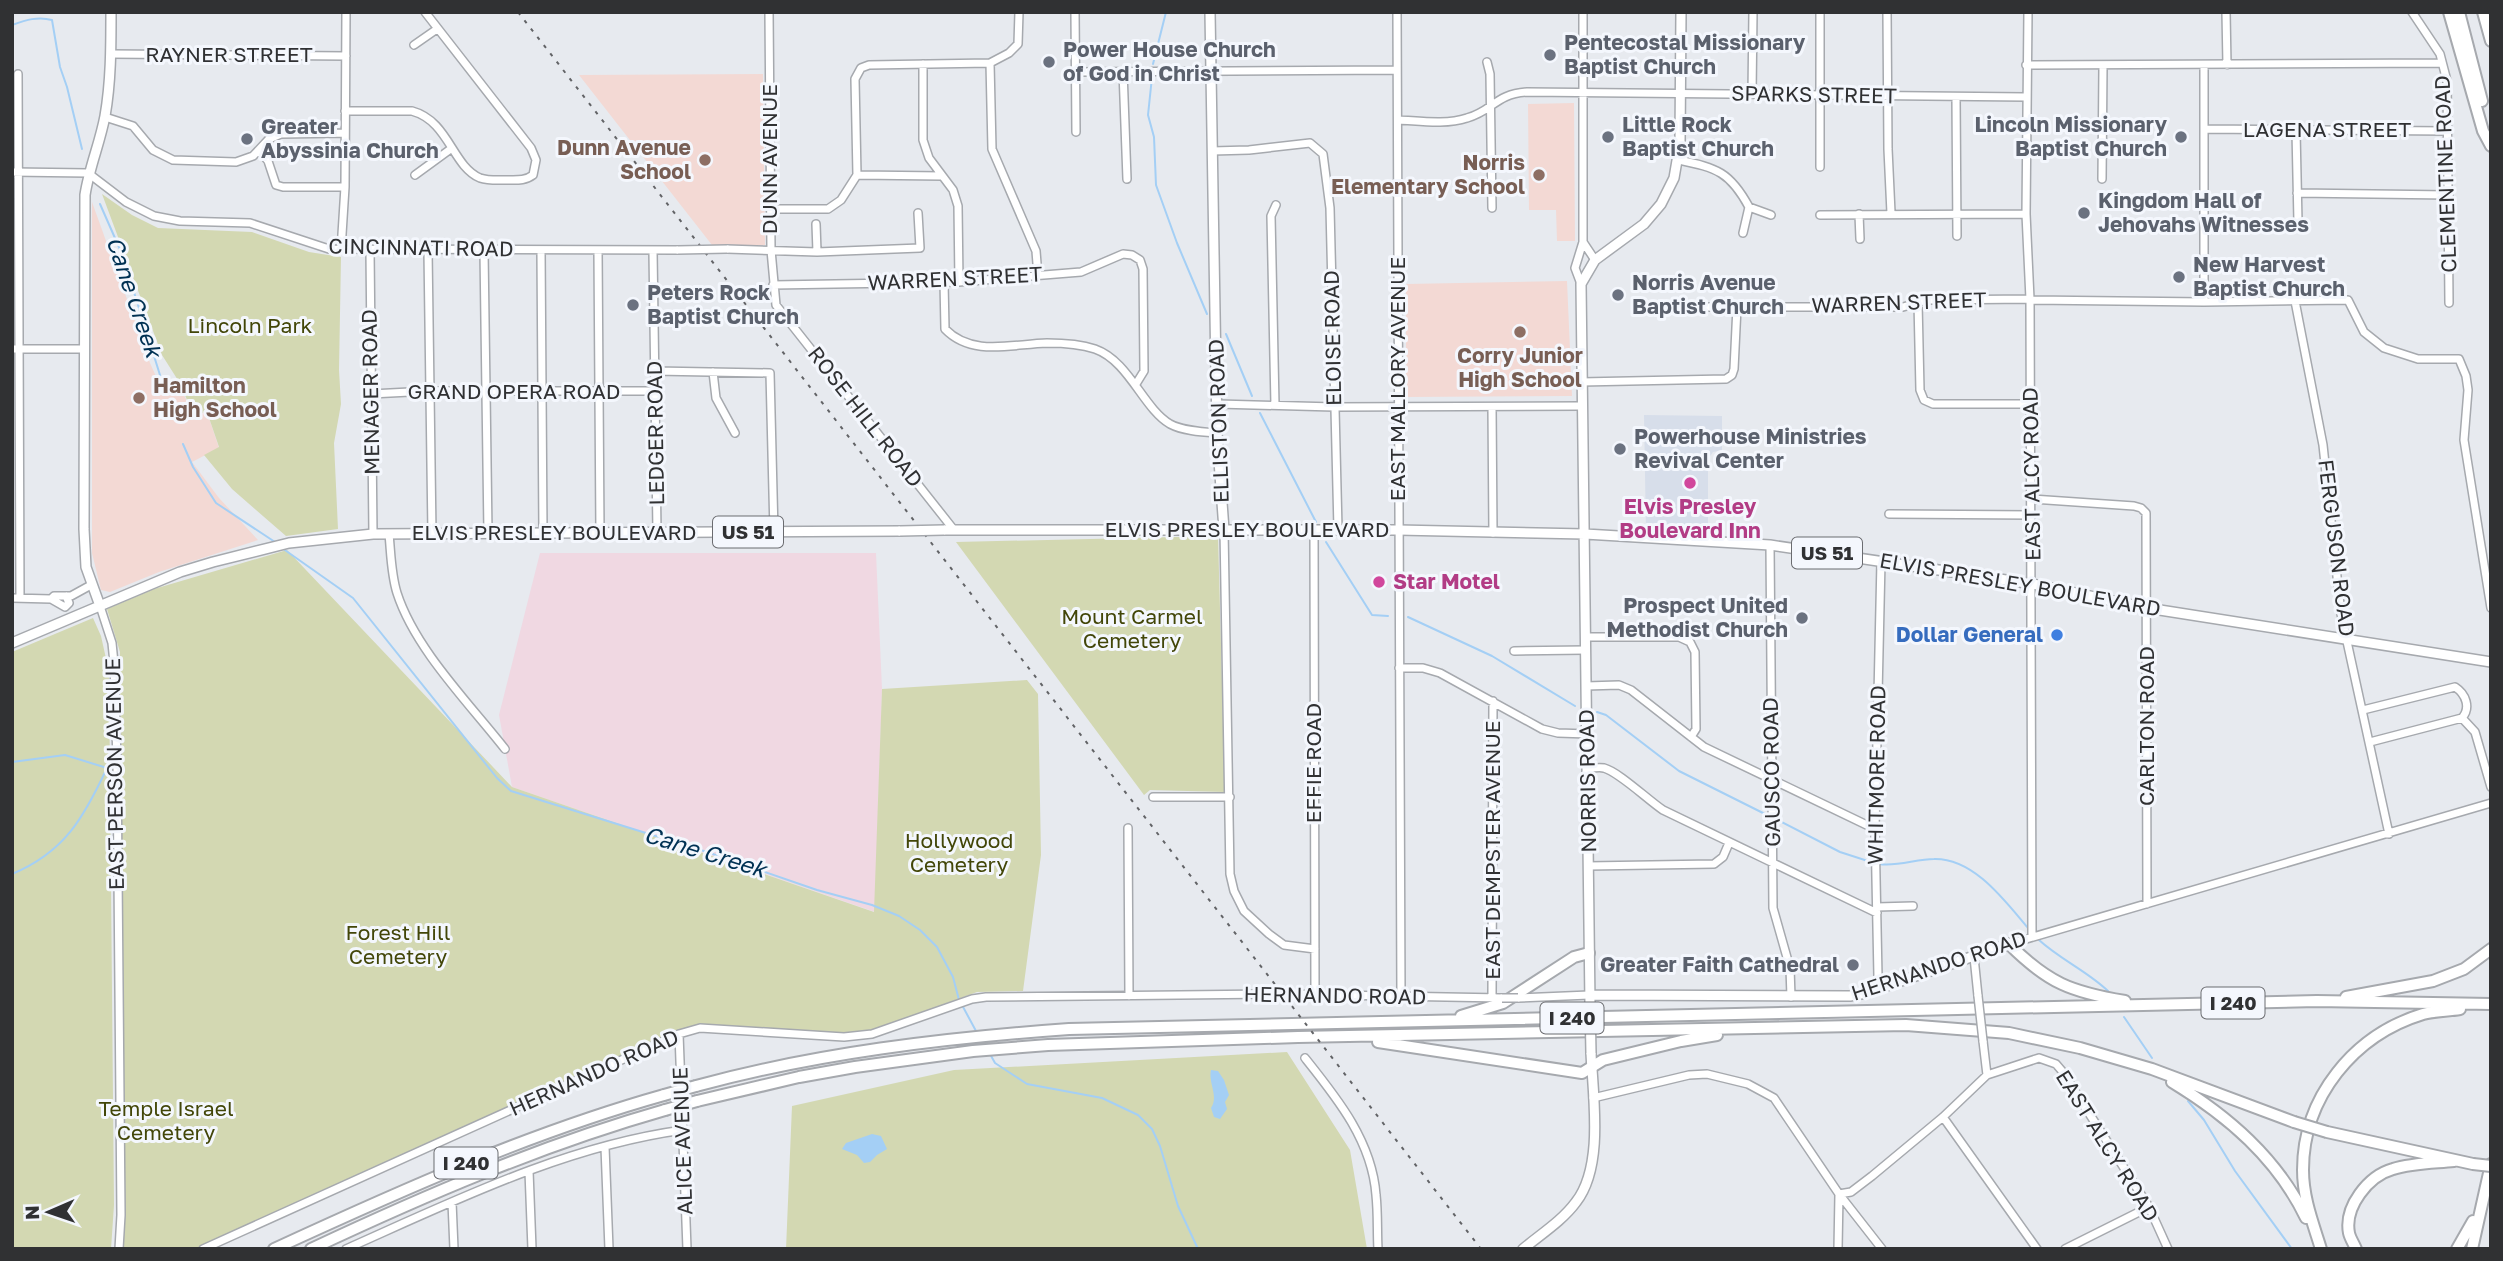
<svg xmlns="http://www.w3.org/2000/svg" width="2503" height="1261" viewBox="0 0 2503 1261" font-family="'Golos Text',sans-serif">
<rect width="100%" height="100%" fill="#e7eaef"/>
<path fill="#d7deea" d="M1644,415L1722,416V450L1713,452L1708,459V533L1646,532Z"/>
<path fill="#f0d8e2" d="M540,553H876L882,689L875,912L512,787L499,715Z"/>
<path fill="#f3d9d4" d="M763,74L765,245H712L579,75Z
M1574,103L1575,241H1557L1556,210H1529L1528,104Z
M92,202L150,363L159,383L176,378L193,414L207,412L219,448L192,462L219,498L258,540L159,572L110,592L101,590L92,553Z
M1567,281L1572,396L1406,397V284Z"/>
<path fill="#d3d8b2" d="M102,194L132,215L158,228L252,232L309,252L341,257L339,370L341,404L334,443L338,529L286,536L232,489L204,455L219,447L207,412L193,415L181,385L162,355Z
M1218,536L1225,792L1150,790L1144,795L956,542Z
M287,550L512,787L874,912L882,689L1027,680L1038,694L1041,855L1023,991L977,992L871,1031L834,1033L690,1026L195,1249H121L120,652L107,609L154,589Z
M93,618L101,636L109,672L114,1205L111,1249H12V652Z
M1287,1052L1350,1150L1367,1249H786L792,1106L954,1070Z"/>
<path fill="#a4cff5" d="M1211,1070L1218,1071L1224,1080L1229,1095L1225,1102L1227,1109L1220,1119L1214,1117L1211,1108C1219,1096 1208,1083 1211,1070Z
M872,1134L881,1136L887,1149L877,1155L870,1162L864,1163L857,1155L842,1149L846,1143Z"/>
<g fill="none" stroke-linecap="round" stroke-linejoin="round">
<path stroke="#a4cff5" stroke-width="2" d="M12,25C26,20 38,16 52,20L60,67L67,87L82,149
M1153,64L1166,12
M1152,77L1148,115L1154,137L1156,185L1177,243L1207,314
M100,204L122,254L165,391
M1226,334L1252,396
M1260,413L1316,522
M183,444L193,467L216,503L275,542
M1326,542L1372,615L1388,616
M282,548L353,598L497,778L511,791L707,852L817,890L872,905L899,916L920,930L937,947L953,977L959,1000
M1408,617L1492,656L1575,706
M1597,712L1606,715L1679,771L1769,816
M12,762L65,755L107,768C84,817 65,852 12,874
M1774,818L1840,852L1874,863
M1879,864C1897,867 1916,859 1934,859C1974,858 2005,901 2028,928
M2039,940C2061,960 2087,971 2108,991
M962,1005L976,1031
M2124,1017L2152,1058
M990,1054L995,1063L1027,1084L1102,1098L1138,1115L1152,1129L1160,1146L1178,1206L1198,1249
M2188,1101L2204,1120L2235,1171L2292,1249"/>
<g stroke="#a6a9ae" stroke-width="10">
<path id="minor" d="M769,12L771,250L776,305L954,530
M1019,12L1018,44L1009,53L990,63L992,149L1036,251L1038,276
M1075,12L1076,132
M1397,12L1401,997
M1887,12L1888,149L1891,213
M2028,12L2026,214L2030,299L2032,936
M2226,12L2227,65
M2412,12L2440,54L2447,81L2449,303
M414,45L437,29
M111,54L346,56
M1487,62L1490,74L1492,208
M923,64V140L929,158L953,190L958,206L959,282
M2026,65L2442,63
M2204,65V302
M1123,71L1127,179
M1075,72L1397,70
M18,74L20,598
M1752,94L1753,12
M1956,97L1957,236
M345,111H412C449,121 452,166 480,178C489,181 499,180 507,180C517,180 525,181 533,175L536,160L531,148L425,12
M105,117L133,126L153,150L173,160L236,162L253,156L269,139L281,134L345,133
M1399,120C1420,121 1446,125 1467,118C1493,111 1495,94 1527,92L2026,97
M2206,129L2448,131
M2296,131L2298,222
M260,151L268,161L276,185L283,187H345
M1212,151L1249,150L1310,143L1323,154L1330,208L1338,529
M1679,160C1717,168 1730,172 1749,207L1743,233
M1820,167V12
M12,172L88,173L126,202L154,216L180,221L250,223L329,249L678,250
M415,175L452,148
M857,175L855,79L861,68L869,65L990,63
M857,175L942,176
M2102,179L2103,66
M2297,193L2449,195
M1749,207L1771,215
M770,209H828L841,200L857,175
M1859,214L1860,239
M1820,215L2026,214
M816,224L817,252
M1583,242V12
M727,249L817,252L920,248L918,213
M341,250L345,187L346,12
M541,250L543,533
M598,250L600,533
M370,251L373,534
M428,251L432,534
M484,251L488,533
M653,251L657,532
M944,282L945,329C972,357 1012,344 1047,343C1062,343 1080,344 1095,349C1129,361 1143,408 1170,424C1183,431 1203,432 1217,433
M1581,284L1575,268L1583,242L1595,260
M773,285L959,282L1081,272L1123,254L1132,255L1140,260L1143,269L1144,371L1136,384
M2030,300L2204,302L2348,300L2364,332L2384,348L2418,359H2459L2466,376L2468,390L2464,440L2491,608
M2295,301L2323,445L2341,614L2389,834
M1918,302L1920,390L1924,400L1933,404H2031
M1658,307H1903L1927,300L2030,299
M12,349H84
M655,371L770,373L774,532
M713,372L716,398L735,433
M1581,382L1726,379L1732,375L1734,369L1737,307
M371,394L429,391H656
M1218,404L1334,407L1581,406
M1275,405L1271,216L1276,205
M1492,407L1493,533
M2032,499L2134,506L2141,508L2146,513L2147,904
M1889,514L2032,515
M1224,530L1230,874L1234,891L1244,911L1269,934L1284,945L1315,949
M1314,530L1315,996
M389,534C391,554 391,574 397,593C415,649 469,703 505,749
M1770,545L1773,908L1790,968L1791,997
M1881,561L1875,829L1878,977L1883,987
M12,598L51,599L54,596H71L91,585
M51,599L65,607L69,603L66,596
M100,606L112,643L114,663L117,761L121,1215L119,1249
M1586,637H1679L1690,642L1695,652L1696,729L1691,737
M1514,651L1586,650
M1399,668H1423L1440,673L1542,729L1558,733L1588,734
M1586,686L1619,685L1631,690L1704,747L1875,829
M2363,710L2455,687C2466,694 2471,708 2462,718L2475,732L2491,787
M2370,742L2462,718
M1588,769C1593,768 1599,767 1604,768C1619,772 1648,800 1663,810L1877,913
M1153,797H1230
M1128,828L1129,996
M1588,866L1714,864L1723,857L1729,843
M1877,907L1913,906
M2009,944L2491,803
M1974,957L1978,996
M1492,998L1493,701
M1518,998L1589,995
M679,1034L687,1249
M1983,1041L1987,1075
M1305,1058C1337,1098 1372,1141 1376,1195C1378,1213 1377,1231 1378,1249
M1593,1098L1689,1075L1707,1074L1748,1084L1774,1098L1839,1194L1838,1249
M1943,1117L2037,1249
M605,1147L609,1249
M529,1171L532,1249
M1839,1194L1851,1192L1872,1176L1943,1117L1987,1075L2039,1058L2056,1064L2062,1071L2149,1207L2168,1249
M1839,1194L1882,1249
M452,1202L454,1249
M203,1249L679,1034L700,1028L844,1037L872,1034L972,999L986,997L1279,994L1502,998
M346,1249C454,1201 565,1146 683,1130
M2065,1249L2149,1207"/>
</g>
<g stroke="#a6a9ae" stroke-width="12">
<path id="major" d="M1210,12L1217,433L1224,530
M944,530H1398L1585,534L1770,545L2033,584L2147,608L2491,662
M100,606L86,567L84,529L85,195C89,168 100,143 105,116C111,82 111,47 111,12
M12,643L180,572L213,562L289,543L373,534L900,531
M1589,995L1850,996L1866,993L2009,944
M1590,1004L1581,284L1595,260L1644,224L1661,204L1674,178L1680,143L1681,12
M1523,1249C1541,1234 1562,1221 1576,1202C1604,1166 1593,1097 1591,1053"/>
</g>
<g stroke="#a6a9ae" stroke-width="14">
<path id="highway" d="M2449,12L2483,131L2491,146
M2459,12L2482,101
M2483,12L2491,41
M2009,944C2048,983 2071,992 2125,1001
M2346,997L2433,981L2464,969L2491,949
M1461,1016L1503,1003L1574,957L1589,953
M1378,1042L1582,1073L1603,1060L1681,1041L1717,1035
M2172,1082C2228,1116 2277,1158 2306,1218
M696,1086C817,1053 943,1038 1069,1029L2317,1001L2491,1004
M697,1101L799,1077L855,1067L973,1051L1048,1045L1298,1037L1906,1025L2009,1033L2080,1048L2152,1069L2294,1122
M2327,1132L2473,1164
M274,1249C402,1190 529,1133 664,1095
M311,1249C426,1195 542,1145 665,1110
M2321,1249C2313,1223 2303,1198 2303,1170C2303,1097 2354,1035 2423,1014C2434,1011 2448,1011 2460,1009
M2356,1249C2354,1244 2350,1238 2349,1233C2344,1207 2368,1176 2393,1169C2412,1163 2434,1163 2454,1161
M2457,1249L2473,1221
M2472,1249L2491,1164"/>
</g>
<use href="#minor" stroke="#fff" stroke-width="7"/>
<use href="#major" stroke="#fff" stroke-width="9"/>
<use href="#highway" stroke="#fff" stroke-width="10"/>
<path stroke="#626366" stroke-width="2" stroke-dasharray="3.5 7" stroke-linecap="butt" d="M518,12L1481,1249"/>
<g stroke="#a6a9ae" stroke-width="10" stroke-linecap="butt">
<path id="minor-bridge" d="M678,250L727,249
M1978,996L1983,1041
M1502,998H1518"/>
</g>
<g stroke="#a6a9ae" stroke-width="12" stroke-linecap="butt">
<path id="major-bridge" d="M900,531L944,530
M1590,1004L1591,1053"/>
</g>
<g stroke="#a6a9ae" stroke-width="14" stroke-linecap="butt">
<path id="highway-bridge" d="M664,1095L696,1086
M665,1110L697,1101
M2294,1122L2327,1132
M2473,1164L2491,1166"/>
</g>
<use href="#minor-bridge" stroke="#fff" stroke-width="7"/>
<use href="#major-bridge" stroke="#fff" stroke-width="9"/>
<use href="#highway-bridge" stroke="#fff" stroke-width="10"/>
</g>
<g fill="#6b7280" stroke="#f4f7fd" stroke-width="2.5">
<circle cx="1550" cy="55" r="7"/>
<circle cx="1049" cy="62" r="7"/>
<circle cx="1608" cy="137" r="7"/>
<circle cx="2181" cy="137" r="7"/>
<circle cx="247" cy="139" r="7"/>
<circle cx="2084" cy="213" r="7"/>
<circle cx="2179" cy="277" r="7"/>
<circle cx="1618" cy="295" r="7"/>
<circle cx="633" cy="305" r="7"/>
<circle cx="1620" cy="449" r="7"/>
<circle cx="1802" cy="618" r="7"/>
<circle cx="1853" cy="965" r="7"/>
</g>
<g fill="#8d6e63" stroke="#f4f7fd" stroke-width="2.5">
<circle cx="705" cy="160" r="7"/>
<circle cx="1539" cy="175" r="7"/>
<circle cx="1520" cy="332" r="7"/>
<circle cx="139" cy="398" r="7"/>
</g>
<g fill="#d1479c" stroke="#f4f7fd" stroke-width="2.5">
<circle cx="1690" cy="483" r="7"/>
<circle cx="1379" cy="582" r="7"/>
</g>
<circle fill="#3f7fe0" stroke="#f4f7fd" stroke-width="2.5" cx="2057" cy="635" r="7"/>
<g text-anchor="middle" stroke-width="6" stroke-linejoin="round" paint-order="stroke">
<g fill="#f4f7fd" stroke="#6b6c70" stroke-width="2">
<rect x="713" y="516.5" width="70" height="31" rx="5"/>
<rect x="1792" y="537.5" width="70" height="31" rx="5"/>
<rect x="2201.5" y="987.5" width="63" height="31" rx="5"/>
<rect x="1540.5" y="1002.5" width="63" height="31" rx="5"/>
<rect x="434.5" y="1147.5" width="63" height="31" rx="5"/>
</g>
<g font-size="19" font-weight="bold" fill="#303133">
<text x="748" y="539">US 51</text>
<text x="1827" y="560">US 51</text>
<text x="2233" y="1010">I 240</text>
<text x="1572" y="1025">I 240</text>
<text x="466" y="1170">I 240</text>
</g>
<g font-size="21" font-weight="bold" fill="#5b616d" stroke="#f4f7fd" text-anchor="start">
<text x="1564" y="50">Pentecostal Missionary<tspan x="1564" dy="24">Baptist Church</tspan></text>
<text x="1063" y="57">Power House Church<tspan x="1063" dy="24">of God in Christ</tspan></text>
<text x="1622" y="132">Little Rock<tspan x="1622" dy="24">Baptist Church</tspan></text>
<text x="2167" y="132" text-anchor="end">Lincoln Missionary<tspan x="2167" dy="24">Baptist Church</tspan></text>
<text x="261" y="134">Greater<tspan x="261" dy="24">Abyssinia Church</tspan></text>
<text x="2098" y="208">Kingdom Hall of<tspan x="2098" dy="24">Jehovahs Witnesses</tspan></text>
<text x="2193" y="272">New Harvest<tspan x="2193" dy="24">Baptist Church</tspan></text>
<text x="1632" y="290">Norris Avenue<tspan x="1632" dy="24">Baptist Church</tspan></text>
<text x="647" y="300">Peters Rock<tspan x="647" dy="24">Baptist Church</tspan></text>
<text x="1634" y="444">Powerhouse Ministries<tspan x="1634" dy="24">Revival Center</tspan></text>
<text x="1788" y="613" text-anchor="end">Prospect United<tspan x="1788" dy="24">Methodist Church</tspan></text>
<text x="1839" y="972" text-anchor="end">Greater Faith Cathedral</text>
</g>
<g font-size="21" fill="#303133" stroke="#f4f7fd">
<text x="229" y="62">RAYNER STREET</text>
<text transform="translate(1814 95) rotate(1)" y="7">SPARKS STREET</text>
<text x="2327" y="137">LAGENA STREET</text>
<text transform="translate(770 159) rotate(-90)" y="7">DUNN AVENUE</text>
<text transform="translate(2446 174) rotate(-92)" y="7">CLEMENTINE ROAD</text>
<text transform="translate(421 248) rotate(1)" y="7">CINCINNATI ROAD</text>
<text transform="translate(955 279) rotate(-3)" y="7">WARREN STREET</text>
<text transform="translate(1899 303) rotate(-2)" y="7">WARREN STREET</text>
<text transform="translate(1333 338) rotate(-91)" y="7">ELOISE ROAD</text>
<text transform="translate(1398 379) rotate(-90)" y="7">EAST MALLORY AVENUE</text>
<text transform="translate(371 392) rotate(-91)" y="7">MENAGER ROAD</text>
<text x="514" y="399">GRAND OPERA ROAD</text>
<text transform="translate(865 417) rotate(52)" y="7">ROSE HILL ROAD</text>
<text transform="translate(1219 421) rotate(-92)" y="7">ELLISTON ROAD</text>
<text transform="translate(656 433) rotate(-91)" y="7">LEDGER ROAD</text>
<text transform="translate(2032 474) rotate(-91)" y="7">EAST ALCY ROAD</text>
<text x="1247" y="537">ELVIS PRESLEY BOULEVARD</text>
<text x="554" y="540">ELVIS PRESLEY BOULEVARD</text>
<text transform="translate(2336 548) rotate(83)" y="7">FERGUSON ROAD</text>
<text transform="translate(2020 585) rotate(10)" y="7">ELVIS PRESLEY BOULEVARD</text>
<text transform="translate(2147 726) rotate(-90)" y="7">CARLTON ROAD</text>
<text transform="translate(1314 763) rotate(-90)" y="7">EFFIE ROAD</text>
<text transform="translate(1772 772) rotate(-91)" y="7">GAUSCO ROAD</text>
<text transform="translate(115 774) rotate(-91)" y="7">EAST PERSON AVENUE</text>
<text transform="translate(1877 775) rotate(-89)" y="7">WHITMORE ROAD</text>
<text transform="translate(1588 781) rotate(-91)" y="7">NORRIS ROAD</text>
<text transform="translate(1493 850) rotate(-90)" y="7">EAST DEMPSTER AVENUE</text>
<text transform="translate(1939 966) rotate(-18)" y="7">HERNANDO ROAD</text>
<text transform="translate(1335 996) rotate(1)" y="7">HERNANDO ROAD</text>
<text transform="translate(594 1073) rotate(-24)" y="7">HERNANDO ROAD</text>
<text transform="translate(683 1141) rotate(-92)" y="7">ALICE AVENUE</text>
<text transform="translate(2107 1146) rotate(58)" y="7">EAST ALCY ROAD</text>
</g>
<g font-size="21" font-weight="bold" fill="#785e54" stroke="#f4f7fd" text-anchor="end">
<text x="691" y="155">Dunn Avenue<tspan x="691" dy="24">School</tspan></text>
<text x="1525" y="170">Norris<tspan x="1525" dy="24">Elementary School</tspan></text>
<text x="1520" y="363" text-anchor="middle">Corry Junior<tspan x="1520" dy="24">High School</tspan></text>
<text x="153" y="393" text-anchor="start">Hamilton<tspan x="153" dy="24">High School</tspan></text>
</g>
<g font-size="21" fill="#424608" stroke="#f4f7fd">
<text x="250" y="333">Lincoln Park</text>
<text x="1132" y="624">Mount Carmel<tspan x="1132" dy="24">Cemetery</tspan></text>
<text x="959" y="848">Hollywood<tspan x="959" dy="24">Cemetery</tspan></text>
<text x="398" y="940">Forest Hill<tspan x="398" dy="24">Cemetery</tspan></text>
<text x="166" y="1116">Temple Israel<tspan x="166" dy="24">Cemetery</tspan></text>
</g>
<g font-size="21" font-weight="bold" fill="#b23c85" stroke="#f4f7fd">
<text x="1690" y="514">Elvis Presley<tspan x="1690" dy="24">Boulevard Inn</tspan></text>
<text x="1393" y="589" text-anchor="start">Star Motel</text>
</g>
<g font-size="21" font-weight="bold" fill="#366cbe" stroke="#f4f7fd" text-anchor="end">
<text x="2043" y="642">Dollar General</text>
</g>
<g font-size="23" font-style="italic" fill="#003153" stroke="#f4f7fd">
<text transform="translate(134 297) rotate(71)" y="8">Cane Creek</text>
<text transform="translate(705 852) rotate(17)" y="8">Cane Creek</text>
</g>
</g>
<rect width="2503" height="1261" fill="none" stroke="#303133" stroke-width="28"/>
<g transform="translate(49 1212) rotate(268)" stroke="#f4f7fd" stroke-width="5" paint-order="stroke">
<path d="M0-5L12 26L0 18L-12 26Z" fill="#303133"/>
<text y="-10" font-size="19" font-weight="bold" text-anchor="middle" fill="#303133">N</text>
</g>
</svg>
